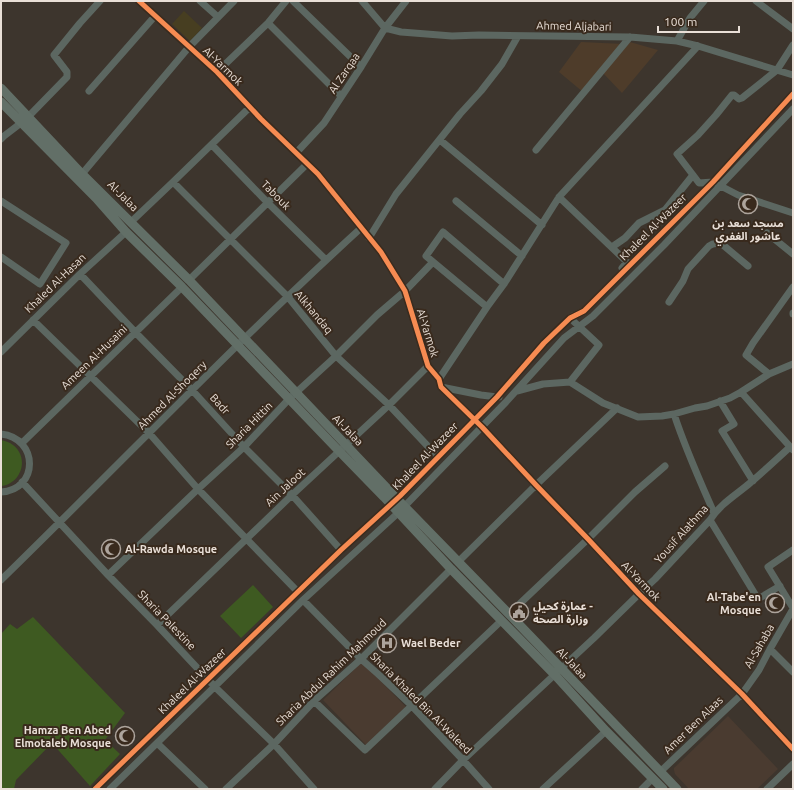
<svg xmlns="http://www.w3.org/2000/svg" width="794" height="790" viewBox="0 0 794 790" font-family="Ubuntu,'Noto Sans Arabic',sans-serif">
<rect width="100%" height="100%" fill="#3d352d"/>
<path fill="#4e3c2a" d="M581,42L624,44L583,92L559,72Z
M630,42L658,50L622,93L603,73Z"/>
<path fill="#4a3b30" d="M362,662L406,707L367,746L323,700Z
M728,716L778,769L757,789H689L675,774L674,770V768Z"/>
<path fill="#3e5a21" d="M1,440C5,441 9,442 13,445C30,458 21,484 1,486Z
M253,585L273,607L241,638L220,616Z
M33,617L125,713L105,740L120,754L90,786L52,743L16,780L14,789H1V634L10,624L17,629Z"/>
<path fill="#473e21" d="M184,11L202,28L190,41L172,24Z"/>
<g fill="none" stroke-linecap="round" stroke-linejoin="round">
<path stroke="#5c6761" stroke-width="7" d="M139,1L217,72L261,119L318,174L381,252L405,291L428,366L439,379L441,387L482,427L536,485L588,539L639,594L742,694L793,749
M200,1L218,17
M293,1L361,67
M362,1L385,28L401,32L452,36L479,35L630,37L677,41L698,46L793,75
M756,1L793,29
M268,23L341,96
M677,41L690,18L704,1
M217,72L268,23L286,1
M89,91L155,16
M28,117L67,77V72L54,55L80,23L100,1
M1,139L4,136L21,123
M440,140L542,225
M212,145L267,202L326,260
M536,150L630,37
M296,153L324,123L361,67L385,28L406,1
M82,174L189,47L234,1
M693,175L699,183L713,182L738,195L793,213
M173,182L288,297L336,356L389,405L438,457
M559,197L627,262L622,268
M1,201L66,243L40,284L1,257
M456,201L522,256
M131,222L173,182L250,107
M767,233L793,254
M369,238L396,194L460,114L481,91L502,64L518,36
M612,247L625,238L639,223L665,210L693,175L677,154L698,135L716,115L732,95H734L739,99L742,98L777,70L793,45
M80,274L135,332L192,390L244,447L292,495L341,550
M189,280L307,164
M669,302L683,281L688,269L709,246C713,243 718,243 723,245L748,266
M487,307L426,256L443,232L504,284
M793,313V314
M33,320L149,433L198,489L298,592
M1,352L80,274L126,232
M769,374L746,355L753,343L793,287
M439,379L487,307L504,284L559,197L698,46
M570,382L599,345L570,318L573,316
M441,387L481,395L497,397H499
M517,391L543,384L570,382L603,403L638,417L662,416L674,414L695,408L707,406L730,398L741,392L769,374L793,364
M741,392L793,450
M720,401L734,424L722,431L753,481
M674,414C685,448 700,481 714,513
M1,434C39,438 39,490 1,492
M22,443L182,287
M22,482L108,575L157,625L215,687L274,744L314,789
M710,520L758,599L780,586
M793,550L768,567L793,608
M458,562L536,485L617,408
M108,575L198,489L244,447L289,399L336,356L377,315L405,291L433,262
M1,580C121,463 237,341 361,228
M303,600L361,659L378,674L412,706L463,760L489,789
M509,614L588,539L635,492L665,466
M157,625L292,495L389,405L428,366
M770,649L793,672
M314,701L365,750L501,621
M157,743L205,789
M660,772L742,694L759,670L770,649L793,609
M95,789L341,550L400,496L497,397L544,343L570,318L584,311L713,182L793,94
M110,789L303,600L398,513L506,402L564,338L593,316L664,245L793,109
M226,789L274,744L314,701L361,659L451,569
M435,789L463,760L594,638L639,594L655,579L710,520C720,504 736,495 750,483C763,472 777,459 790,447
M543,789L606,731
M642,789L653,778
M767,789L793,764"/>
<path stroke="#626f67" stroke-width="9" d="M1,88L82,174L189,280L404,506L509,614L677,789
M1,102L96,198L126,232L182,287L339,451L384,497L451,569L555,675L606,731L663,789"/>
<g stroke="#392a1d" stroke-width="8">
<path id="cycleway" d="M139,1L217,72L261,119L318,174L381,252L405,291L428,366L439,379L441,387L482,427L536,485L588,539L639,594L742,694L793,749
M95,789L341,550L400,496L497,397L544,343L570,318L584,311L713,182L793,94"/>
</g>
<use href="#cycleway" stroke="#f68b52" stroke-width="5"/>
</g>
<defs>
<g id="mosque-ring" transform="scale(1)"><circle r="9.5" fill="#392a1d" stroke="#ada49c" stroke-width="1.5"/><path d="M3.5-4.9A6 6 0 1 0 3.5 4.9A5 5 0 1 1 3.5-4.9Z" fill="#ada49c"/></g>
<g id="civic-ring" transform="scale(1)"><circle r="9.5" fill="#392a1d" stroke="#ada49c" stroke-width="1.5"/><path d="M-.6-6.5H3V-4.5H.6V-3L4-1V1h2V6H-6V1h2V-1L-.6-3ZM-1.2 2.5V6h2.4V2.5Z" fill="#ada49c"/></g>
<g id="hospital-ring" transform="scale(1)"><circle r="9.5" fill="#392a1d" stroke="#ada49c" stroke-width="1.5"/><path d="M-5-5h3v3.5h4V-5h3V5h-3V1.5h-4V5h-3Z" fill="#ada49c"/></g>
</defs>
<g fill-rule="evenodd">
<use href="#mosque-ring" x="748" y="204"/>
<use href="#mosque-ring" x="111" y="549"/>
<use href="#mosque-ring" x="775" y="603"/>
<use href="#civic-ring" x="519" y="612"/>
<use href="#hospital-ring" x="387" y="643"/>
<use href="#mosque-ring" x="125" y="736"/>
</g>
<g text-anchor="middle" stroke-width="4" stroke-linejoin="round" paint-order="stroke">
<g font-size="11" fill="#e9dfd7" stroke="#392a1d">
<text transform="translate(574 26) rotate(1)" y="4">Ahmed Aljabari</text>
<text transform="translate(223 66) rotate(44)" y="4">Al-Yarmok</text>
<text transform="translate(344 73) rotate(-56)" y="4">Al Zarqaa</text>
<text transform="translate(276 195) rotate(45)" y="4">Tabouk</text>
<text transform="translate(123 196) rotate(45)" y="4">Al-Jalaa</text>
<text transform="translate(653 227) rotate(-45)" y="4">Khaleel Al-Wazeer</text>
<text transform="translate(55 283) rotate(-44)" y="4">Khaled Al-Hasan</text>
<text transform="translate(314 312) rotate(50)" y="4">Alkhandaq</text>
<text transform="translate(428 333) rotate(73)" y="4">Al-Yarmok</text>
<text transform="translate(94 357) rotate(-44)" y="4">Ameen Al-Husaini</text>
<text transform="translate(172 395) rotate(-45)" y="4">Ahmed Al-Shoqery</text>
<text transform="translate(220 404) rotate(48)" y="4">Badr</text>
<text transform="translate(249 425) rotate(-45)" y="4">Sharia Hittin</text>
<text transform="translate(348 430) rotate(46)" y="4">Al-Jalaa</text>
<text transform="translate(425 456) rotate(-46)" y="4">Khaleel Al-Wazeer</text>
<text transform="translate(285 487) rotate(-43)" y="4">Ain Jaloot</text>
<text transform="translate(681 534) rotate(-48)" y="4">Yousif Alathma</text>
<text transform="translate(641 581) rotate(46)" y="4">Al-Yarmok</text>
<text transform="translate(167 620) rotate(46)" y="4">Sharia Palestine</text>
<text transform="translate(759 646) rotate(-60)" y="4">Al-Sahaba</text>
<text transform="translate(572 663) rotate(46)" y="4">Al-Jalaa</text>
<text transform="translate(331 672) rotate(-44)" y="4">Sharia Abdul Rahim Mahmoud</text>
<text transform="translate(192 681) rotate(-44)" y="4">Khaleel Al-Wazeer</text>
<text transform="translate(421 703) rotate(45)" y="4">Sharia Khaled Bin Al-Waleed</text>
<text transform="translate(693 725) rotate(-44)" y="4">Amer Ben Alaas</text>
</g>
<g font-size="11" font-weight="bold" fill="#e9dfd7" stroke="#392a1d" text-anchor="start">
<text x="748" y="227" text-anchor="middle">مسجد سعد بن<tspan x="748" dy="13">عاشور الغفري</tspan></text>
<text x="125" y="553">Al-Rawda Mosque</text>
<text x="761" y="601" text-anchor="end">Al-Tabe'en<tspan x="761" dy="13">Mosque</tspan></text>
<text x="533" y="610">عمارة كحيل -<tspan x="533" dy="13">وزارة الصحة</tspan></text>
<text x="401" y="647">Wael Beder</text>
<text x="111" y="734" text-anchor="end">Hamza Ben Abed<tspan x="111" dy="13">Elmotaleb Mosque</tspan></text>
</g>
</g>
<rect width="794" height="790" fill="none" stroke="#e9dfd7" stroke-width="4"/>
<path d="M658 26v6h81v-6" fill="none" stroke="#e9dfd7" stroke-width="2"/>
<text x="664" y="26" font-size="12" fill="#e9dfd7" stroke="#392a1d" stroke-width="3" paint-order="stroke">100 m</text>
</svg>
